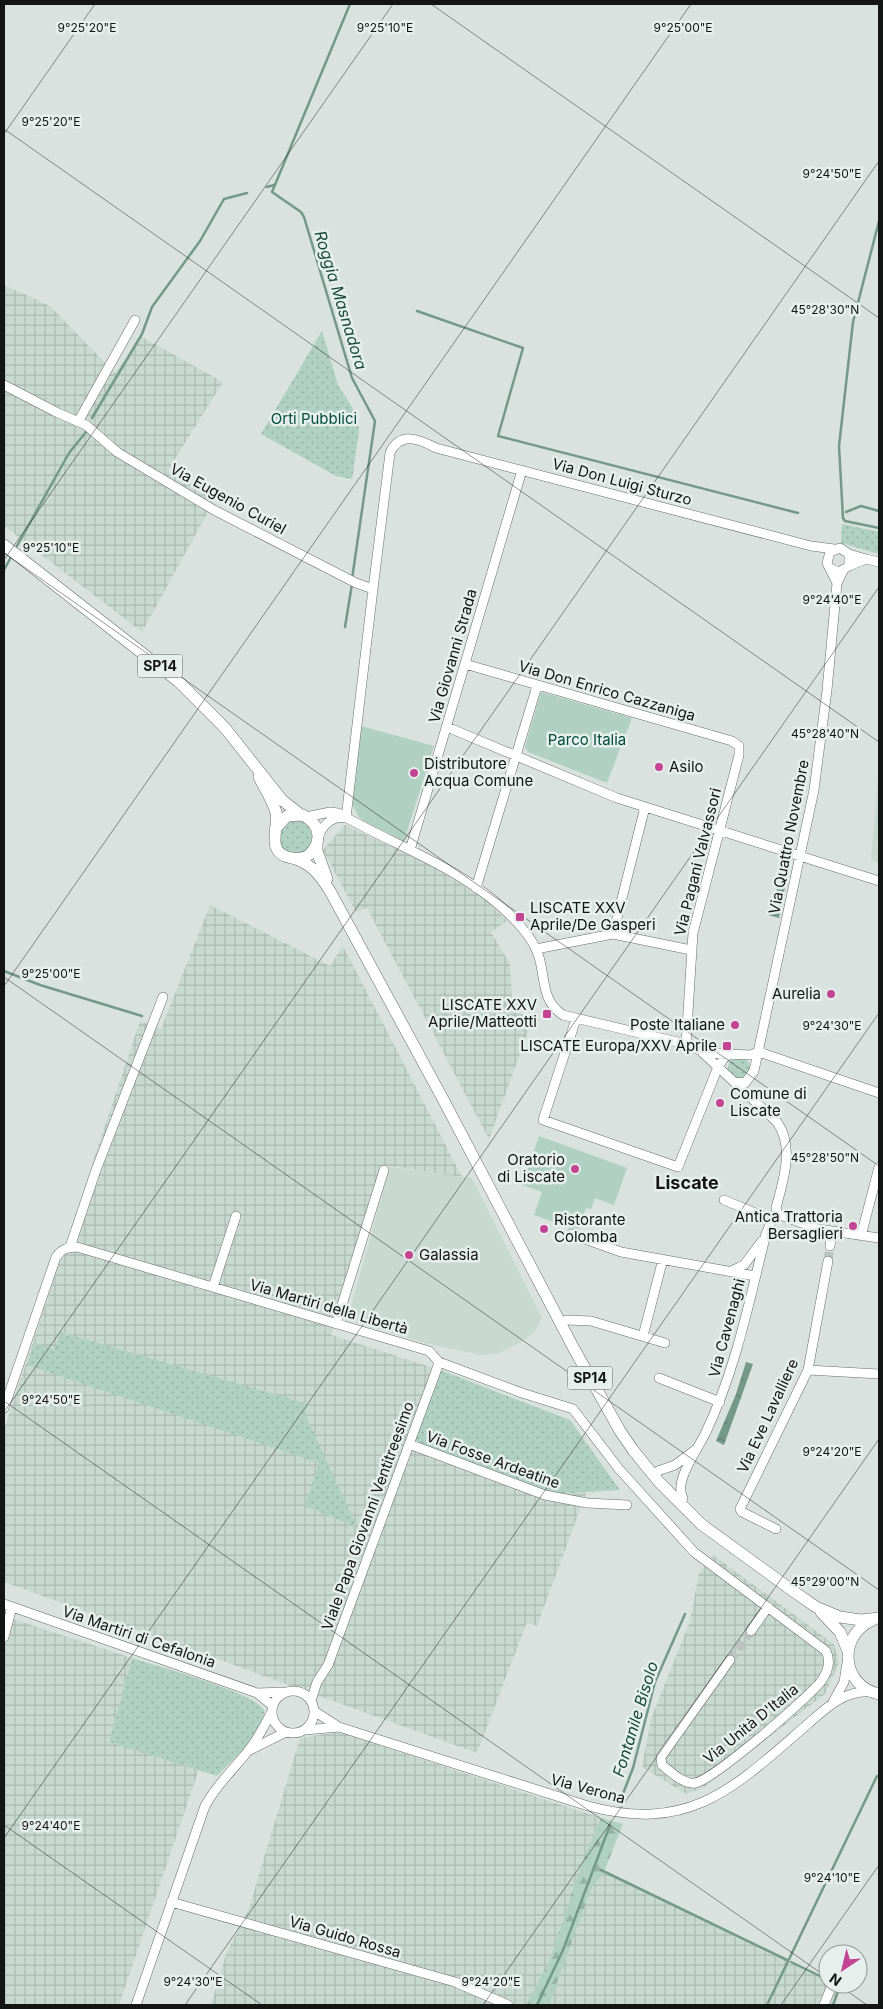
<svg xmlns="http://www.w3.org/2000/svg" width="883" height="2009" viewBox="0 0 883 2009" font-family="Inter,sans-serif">
<defs>
<pattern id="industrial-grid" width="8" height="8" patternUnits="userSpaceOnUse" patternTransform="scale(1.25)"><rect width="8" height="8" fill="#c8d9d2"/><path d="M0 4h8M4 0v8" fill="none" stroke="#abb9b3"/></pattern>
<pattern id="grass-dots" width="8" height="8" patternUnits="userSpaceOnUse" patternTransform="scale(1.25)"><rect width="8" height="8" fill="#b0d0c3"/><path d="M2 2h.1M6 6h.1" fill="none" stroke="#96b2a7" stroke-width="1.8" stroke-linecap="round"/></pattern>
<pattern id="forest-firs" width="22" height="20" patternUnits="userSpaceOnUse" patternTransform="scale(1.25)"><rect width="22" height="20" fill="#b0d0c3"/><path d="M5 1l3.5 6h-7zM16 11l3.5 6h-7z" fill="#96b2a7"/></pattern>
<pattern id="water-ripples" width="26" height="14" patternUnits="userSpaceOnUse" patternTransform="scale(1.25)"><rect width="26" height="14" fill="#74998a"/><path d="M2 4q2-2 4 0t4 0M15 11q2-2 4 0t4 0" fill="none" stroke="#5e7c70"/></pattern>
</defs>
<rect width="100%" height="100%" fill="#d9e2de"/>
<path fill="#c8d9d2" d="M879,767V863L871,860Z
M390,1167L472,1178L542,1318L535,1331L522,1342L497,1354L481,1355L425,1343L347,1320Z"/>
<path fill="url(#industrial-grid)" d="M4,285L50,306L115,373L142,337L223,382L168,470L215,499L142,632L4,526Z
M345,825L434,867L484,899L507,921L491,932L510,964L513,1011L533,1018L489,1139L367,908L356,912L323,850Z
M210,905L330,966L343,946L462,1177L383,1165L331,1335L440,1370L555,1494L586,1493L537,1626L527,1622L477,1753L4,1582V1429L140,1021L161,1029Z
M713,1555L834,1644L839,1663L825,1694L703,1788L686,1794L642,1767L651,1719L690,1621L699,1573Z
M4,1616L132,1658L109,1742L199,1769L119,2005H4Z
M339,1732L601,1818L582,1862L828,1981V1984L839,1986L831,2005H211L226,1954L249,1908L300,1738Z"/>
<path fill="url(#grass-dots)" d="M322,331L338,385L355,412L358,422L359,431L352,479L336,476L261,434Z
M842,524L879,532V554L841,543Z
M279 837a17 17 0 1 1 34 0a17 17 0 1 1-34 0Z
M728 1068a11 11 0 1 1 22 0a11 11 0 1 1-22 0Z
M60,1332L308,1404L305,1414L357,1527L305,1506L319,1463L27,1365L34,1343L55,1350Z
M440,1370L570,1420L620,1490L556,1494L414,1442Z
M132,1658C156,1666 254,1692 264,1710C266,1733 232,1760 217,1776L109,1742Z"/>
<path fill="url(#forest-firs)" d="M601,1818L623,1824L604,1872L591,1889L549,2005H528L526,2004L550,1960L582,1862Z"/>
<path fill="#b0d0c3" d="M541,692L632,718L607,783L528,752L525,747Z
M361,726L434,746L404,841L365,822L358,816L351,801Z
M539,1136L627,1168L614,1205L595,1198L591,1209L586,1208L578,1231L534,1215L542,1192L522,1185Z"/>
<path fill="url(#water-ripples)" d="M787,860L790,861L779,918L768,915Z
M746,1362L753,1364L724,1445L716,1441L736,1394Z"/>
<g fill="none" stroke-linecap="round" stroke-linejoin="round">
<path stroke="#74998a" stroke-width="2.5" d="M350,4L272,192L301,212L304,217L352,378L375,421L352,579
M267,187L274,185
M879,221L853,322L839,446L843,518L845,521L879,528
M417,311L523,348L498,436L798,513
M92,418L142,334L152,307L200,241L224,199L247,193
M846,512L861,506L879,511
M17,546L69,453L86,432
M4,570L11,557
M345,627L352,584
M4,971L40,985L142,1016
M619,1804L633,1768L655,1682L685,1614
M601,1870L787,1960
M791,1962L828,1980
M537,2005L563,1950L610,1825
M767,2005L877,1776L879,1777
M833,2005L840,1986L836,1984"/>
<path stroke="#bbc3c0" stroke-width="9" stroke-dasharray="9 4.5" stroke-linecap="butt" d="M828,1261L830,1246
M730,1660L751,1631"/>
<g stroke="#666e6b" stroke-width="10">
<path id="minor" d="M4,385L58,413L86,425L117,452L214,510L356,583L373,589L346,818
M78,422L135,320
M866,559L879,562
M849,566L866,559L849,554
M832,569L839,572L849,566V554L840,548L830,552L827,563L837,583L843,571
M373,589L390,453C400,431 419,439 436,448L811,546L834,549
M465,664L732,741L739,746V755L693,933L686,1044
M447,727L617,798L879,881
M306,817L330,812L338,813C397,847 466,869 514,919C524,930 533,940 538,954C546,976 540,1000 563,1015L686,1044L706,1053L750,1055L759,1052
M318,839C321,826 332,815 346,818
M410,850L522,470
M476,888L537,686
M613,934L645,807
M536,949L613,934L691,950
M576,1019L543,1120L678,1167L718,1067L724,1058L730,1054
M759,1052L879,1093
M703,1053L777,1122C795,1147 783,1181 776,1208L778,1214
M734,1082L745,1083L754,1071L814,790L827,690L837,583
M724,1200L772,1220
M778,1214L818,1229L879,1238
M571,1234L621,1252L755,1276
M861,1236L879,1167
M830,1246L832,1232
M70,1247L96,1170L163,997
M731,1271L744,1265L762,1241
M213,1287L236,1216
M566,1320L591,1321L665,1343
M336,1324L384,1170
M643,1336L663,1259
M439,1362L522,1393L573,1409L619,1469L694,1552L826,1651C831,1661 828,1671 822,1680C811,1696 713,1780 695,1783C684,1785 671,1772 662,1765L661,1757L730,1660
M808,1370L879,1374
M659,1378L720,1402
M4,1408L56,1257C62,1249 67,1247 77,1247L429,1351L439,1362L435,1374L328,1665L317,1682L311,1701
M409,1444L545,1495L587,1503L627,1505
M658,1471L675,1465L695,1450
M683,1498C673,1481 699,1448 706,1432C736,1369 749,1302 766,1234L772,1220L778,1214
M776,1529L742,1512L740,1509L808,1370L828,1261
M4,1604L257,1693L273,1706
M751,1631L768,1607
M4,1637L12,1607
M272 1712a21 21 0 1 1 42 0a21 21 0 1 1-42 0Z
M257,1693L287,1692
M833,1702L844,1682L847,1663
M314,1711L339,1727L588,1806C692,1834 736,1786 809,1723C827,1707 845,1690 871,1692
M305,1730L339,1727
M250,1750L286,1732
M171,1902L455,1982L508,2005
M136,2005L205,1806C217,1784 233,1770 248,1751C258,1739 265,1725 272,1711
M824,2005L832,1985"/>
</g>
<g stroke="#666e6b" stroke-width="12">
<path id="major" d="M4,545L179,682L225,728L282,800L301,815
M259,777C265,789 272,800 276,812C280,829 264,852 291,858C298,859 305,858 310,854C315,849 318,843 318,836C318,826 312,820 303,815L287,816L275,829
M317,842V851L327,879
M292,858C311,863 320,875 330,891L444,1101L573,1347L620,1431L633,1450L659,1482L701,1524L793,1591L816,1607L840,1617L861,1620L879,1618
M821,1612L840,1632L848,1651
M873,1620C837,1635 841,1686 879,1694"/>
</g>
<use href="#minor" stroke="#fff" stroke-width="9"/>
<use href="#major" stroke="#fff" stroke-width="11"/>
</g>
<path fill="none" stroke="#121514" stroke-width="1" stroke-opacity="0.45" d="M431,4L879,318M4,129L879,742M4,134L95,4M4,553L879,1166M4,560L393,4M4,977L879,1590M4,986L691,4M4,1401L828,1978M4,1412L879,161M4,1825L262,2005M4,1838L879,587M837,1984L867,2005M185,2005L879,1013M483,2005L879,1439M781,2005L879,1865"/>
<g fill="#c24493" stroke="#e6efec" stroke-width="2">
<circle cx="659" cy="767" r="5"/>
<circle cx="414" cy="773" r="5"/>
<rect x="515" y="912" width="10" height="10" rx="2.5"/>
<circle cx="831" cy="994" r="5"/>
<rect x="542" y="1009" width="10" height="10" rx="2.5"/>
<circle cx="735" cy="1025" r="5"/>
<rect x="722" y="1041" width="10" height="10" rx="2.5"/>
<circle cx="720" cy="1103" r="5"/>
<circle cx="575" cy="1169" r="5"/>
<circle cx="853" cy="1226" r="5"/>
<circle cx="544" cy="1229" r="5"/>
<circle cx="409" cy="1255" r="5"/>
</g>
<g text-anchor="middle" stroke-width="5" stroke-linejoin="round" paint-order="stroke">
<g fill="#e6efec" stroke="#525655" stroke-width="1">
<rect x="137.5" y="654.5" width="45" height="23" rx="4"/>
<rect x="567.5" y="1366.5" width="45" height="23" rx="4"/>
</g>
<g font-size="14" font-weight="bold" fill="#121514">
<text x="160" y="671">SP14</text>
<text x="590" y="1383">SP14</text>
</g>
<g font-size="15" fill="#004e3a" stroke="#e6efec">
<text x="314" y="424">Orti Pubblici</text>
<text x="587" y="745">Parco Italia</text>
</g>
<g font-size="15" fill="#121514" stroke="#e6efec">
<text transform="translate(622 482) rotate(15)" y="5">Via Don Luigi Sturzo</text>
<text transform="translate(228 499) rotate(29)" y="5">Via Eugenio Curiel</text>
<text transform="translate(453 656) rotate(-74)" y="5">Via Giovanni Strada</text>
<text transform="translate(607 691) rotate(16)" y="5">Via Don Enrico Cazzaniga</text>
<text transform="translate(789 837) rotate(-79)" y="5">Via Quattro Novembre</text>
<text transform="translate(698 862) rotate(-76)" y="5">Via Pagani Valvassori</text>
<text transform="translate(329 1307) rotate(16)" y="5">Via Martiri della Libertà</text>
<text transform="translate(727 1328) rotate(-75)" y="5">Via Cavenaghi</text>
<text transform="translate(768 1416) rotate(-65)" y="5">Via Eve Lavalliere</text>
<text transform="translate(493 1460) rotate(20)" y="5">Via Fosse Ardeatine</text>
<text transform="translate(368 1516) rotate(-70)" y="5">Viale Papa Giovanni Ventitreesimo</text>
<text transform="translate(139 1637) rotate(19)" y="5">Via Martiri di Cefalonia</text>
<text transform="translate(751 1724) rotate(-39)" y="5">Via Unità D'Italia</text>
<text transform="translate(588 1789) rotate(15)" y="5">Via Verona</text>
<text transform="translate(345 1937) rotate(16)" y="5">Via Guido Rossa</text>
</g>
<g font-size="15" fill="#121514" stroke="#e6efec" text-anchor="start">
<text x="424" y="769">Distributore<tspan x="424" dy="17">Acqua Comune</tspan></text>
<text x="669" y="772">Asilo</text>
<text x="530" y="913">LISCATE XXV<tspan x="530" dy="17">Aprile/De Gasperi</tspan></text>
<text x="821" y="999" text-anchor="end">Aurelia</text>
<text x="537" y="1010" text-anchor="end">LISCATE XXV<tspan x="537" dy="17">Aprile/Matteotti</tspan></text>
<text x="725" y="1030" text-anchor="end">Poste Italiane</text>
<text x="717" y="1051" text-anchor="end">LISCATE Europa/XXV Aprile</text>
<text x="730" y="1099">Comune di<tspan x="730" dy="17">Liscate</tspan></text>
<text x="565" y="1165" text-anchor="end">Oratorio<tspan x="565" dy="17">di Liscate</tspan></text>
<text x="843" y="1222" text-anchor="end">Antica Trattoria<tspan x="843" dy="17">Bersaglieri</tspan></text>
<text x="554" y="1225">Ristorante<tspan x="554" dy="17">Colomba</tspan></text>
<text x="419" y="1260">Galassia</text>
</g>
<g font-size="16" font-style="italic" fill="#174a3a" stroke="#e6efec">
<text transform="translate(341 300) rotate(73)" y="6">Roggia Masnadora</text>
<text transform="translate(635 1719) rotate(-73)" y="6">Fontanile Bisolo</text>
</g>
<g font-size="18" font-weight="bold" fill="#121514" stroke="#e6efec">
<text x="687" y="1189">Liscate</text>
</g>
</g>
<g font-size="12" text-anchor="middle" fill="#121514" stroke="#e6efec" stroke-width="5" stroke-linejoin="round" paint-order="stroke">
<text x="87" y="32">9°25'20"E</text>
<text x="385" y="32">9°25'10"E</text>
<text x="683" y="32">9°25'00"E</text>
<text x="51" y="126">9°25'20"E</text>
<text x="832" y="178">9°24'50"E</text>
<text x="825" y="314">45°28'30"N</text>
<text x="51" y="552">9°25'10"E</text>
<text x="832" y="604">9°24'40"E</text>
<text x="825" y="738">45°28'40"N</text>
<text x="51" y="978">9°25'00"E</text>
<text x="832" y="1030">9°24'30"E</text>
<text x="825" y="1162">45°28'50"N</text>
<text x="51" y="1404">9°24'50"E</text>
<text x="832" y="1456">9°24'20"E</text>
<text x="825" y="1586">45°29'00"N</text>
<text x="51" y="1830">9°24'40"E</text>
<text x="832" y="1882">9°24'10"E</text>
<text x="193" y="1986">9°24'30"E</text>
<text x="491" y="1986">9°24'20"E</text>
</g>
<rect width="883" height="2009" fill="none" stroke="#121514" stroke-width="10"/>
<g transform="translate(843 1969) rotate(215)"><circle r="24" fill="#e6efec" stroke="#919896"/>
<path d="M0-4L9 19L0 12L-9 19Z" fill="#c24493"/>
<text y="-8" font-size="14" font-weight="bold" text-anchor="middle" fill="#121514">N</text>
</g>
</svg>
